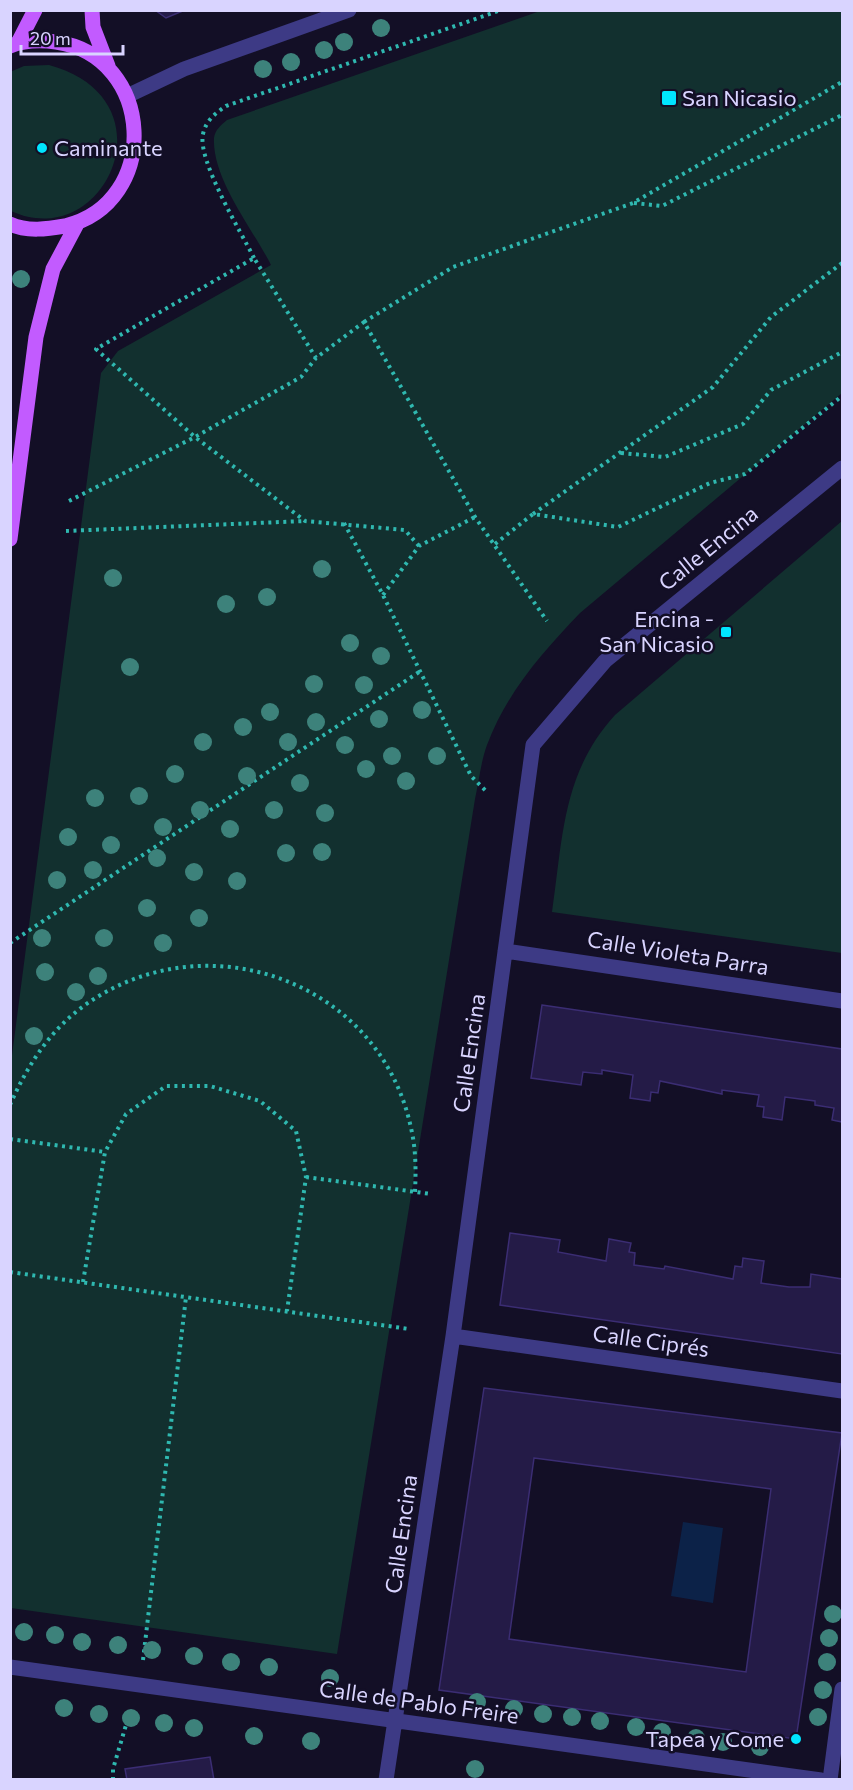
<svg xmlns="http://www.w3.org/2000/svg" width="853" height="1790" viewBox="0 0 853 1790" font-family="Commissioner,sans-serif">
<rect width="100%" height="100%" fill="#130f26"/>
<path fill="#12302f" d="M543,10L842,11V393L580,613C542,653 507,692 487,745C481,761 479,781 475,799L337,1654L11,1608V1063L101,373L118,351L271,265C253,229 212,179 214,138C215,130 221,125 227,120Z
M49,65C175,99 105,254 11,211L10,72L24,66Z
M842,521V953L552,912C563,838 562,773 615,715Z"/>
<path fill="#0c2248" d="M683,1522L723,1528L713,1603L671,1596Z"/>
<path fill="#241b47" stroke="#3b2d73" stroke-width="1.5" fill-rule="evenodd" d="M155,10H185L166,18Z
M542,1005L842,1049V1122L832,1120L834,1108L815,1105V1101L785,1097L782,1120L763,1117L764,1107L757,1106L759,1095L722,1090V1094L660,1081L658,1093L651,1092L650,1101L630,1098L633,1075L602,1070V1074L583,1072L581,1085L531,1078Z
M510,1233L560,1240L558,1252L606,1261L609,1239L631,1243L629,1252L635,1253L634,1265L664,1269L665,1266L733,1279L735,1266L742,1267L743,1258L764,1261L761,1283L789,1287H810L811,1274L842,1279V1354L500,1305Z
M484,1388L842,1433L796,1739L439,1690ZM534,1458L771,1489L746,1672L509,1639Z
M210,1757L214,1780H127L125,1769Z"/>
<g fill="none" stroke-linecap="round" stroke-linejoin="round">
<path stroke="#2fb8b0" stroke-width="4" stroke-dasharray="3 4.5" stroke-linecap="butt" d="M634,203L662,206L842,115
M254,258C241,232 197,160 203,134C206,120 216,113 226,106L501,10
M364,322L453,267L633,203L842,82
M621,453L665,457L743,424L771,390L842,352
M69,501L195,437L301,377L316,358
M533,514L713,387L771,317L842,263
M344,523L383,595L471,776L487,792
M66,531L305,521
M495,544L533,514L618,527L710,483L745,474L842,396
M419,546L405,530L305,521L195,437L96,349L254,258L316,358L364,322L475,517L547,621
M383,595L419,546L475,517
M10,943L419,672
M10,1105C27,1066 50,1030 85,1005C206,919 380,981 411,1128C416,1149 416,1170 415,1192
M10,1139L105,1152
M306,1177L431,1194
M10,1272L409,1329
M83,1282L105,1152L126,1114L166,1086H210L260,1101L296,1131L306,1177L287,1311
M143,1660L186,1297
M113,1780V1769L131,1708"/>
<path stroke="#3d3a85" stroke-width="15" d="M127,96L184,69L349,10
M505,951L842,1001
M453,1336L842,1391
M10,1667L821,1780
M386,1780L453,1336L533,745L605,661L842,468
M830,1780L842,1689"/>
<path stroke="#c25bff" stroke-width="15" d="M92,10L93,27L108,66
M18,43L35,10
M10,46C25,40 41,40 56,42C155,56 162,203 65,226C48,229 27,232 10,224
M10,539L36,337L53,269L78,222"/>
</g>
<g fill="#3d827b">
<circle cx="381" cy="28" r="9"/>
<circle cx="344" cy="42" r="9"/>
<circle cx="324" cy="50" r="9"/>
<circle cx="291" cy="62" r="9"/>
<circle cx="263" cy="69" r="9"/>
<circle cx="21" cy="279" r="9"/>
<circle cx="322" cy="569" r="9"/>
<circle cx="113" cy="578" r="9"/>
<circle cx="267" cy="597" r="9"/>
<circle cx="226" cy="604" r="9"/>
<circle cx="350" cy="643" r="9"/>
<circle cx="381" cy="656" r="9"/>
<circle cx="130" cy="667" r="9"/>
<circle cx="314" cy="684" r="9"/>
<circle cx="364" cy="685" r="9"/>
<circle cx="422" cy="710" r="9"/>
<circle cx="270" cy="712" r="9"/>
<circle cx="379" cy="719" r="9"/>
<circle cx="316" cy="722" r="9"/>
<circle cx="243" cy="727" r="9"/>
<circle cx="203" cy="742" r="9"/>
<circle cx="288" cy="742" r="9"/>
<circle cx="345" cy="745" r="9"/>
<circle cx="392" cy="756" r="9"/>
<circle cx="437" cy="756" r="9"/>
<circle cx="366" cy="769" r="9"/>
<circle cx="175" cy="774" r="9"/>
<circle cx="247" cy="776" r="9"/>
<circle cx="406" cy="781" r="9"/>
<circle cx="300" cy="783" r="9"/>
<circle cx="139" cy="796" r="9"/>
<circle cx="95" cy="798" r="9"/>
<circle cx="200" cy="810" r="9"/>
<circle cx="274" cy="810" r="9"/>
<circle cx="325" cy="813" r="9"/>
<circle cx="163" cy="827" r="9"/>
<circle cx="230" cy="829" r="9"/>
<circle cx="68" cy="837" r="9"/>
<circle cx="111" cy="845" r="9"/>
<circle cx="322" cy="852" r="9"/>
<circle cx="286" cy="853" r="9"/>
<circle cx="157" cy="858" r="9"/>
<circle cx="93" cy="870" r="9"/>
<circle cx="194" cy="872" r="9"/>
<circle cx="57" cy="880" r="9"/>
<circle cx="237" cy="881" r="9"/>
<circle cx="147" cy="908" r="9"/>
<circle cx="199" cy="918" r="9"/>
<circle cx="42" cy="938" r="9"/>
<circle cx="104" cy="938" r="9"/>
<circle cx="163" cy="943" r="9"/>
<circle cx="45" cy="972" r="9"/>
<circle cx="98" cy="976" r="9"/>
<circle cx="76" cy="992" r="9"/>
<circle cx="34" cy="1036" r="9"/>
<circle cx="833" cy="1614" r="9"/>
<circle cx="24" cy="1632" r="9"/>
<circle cx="55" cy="1635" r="9"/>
<circle cx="829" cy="1638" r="9"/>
<circle cx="82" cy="1642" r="9"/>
<circle cx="118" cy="1645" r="9"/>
<circle cx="152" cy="1650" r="9"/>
<circle cx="194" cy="1656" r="9"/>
<circle cx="231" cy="1662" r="9"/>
<circle cx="827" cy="1662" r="9"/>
<circle cx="269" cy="1667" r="9"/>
<circle cx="330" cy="1678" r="9"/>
<circle cx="823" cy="1690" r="9"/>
<circle cx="477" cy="1702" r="9"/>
<circle cx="64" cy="1708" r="9"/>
<circle cx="514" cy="1709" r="9"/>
<circle cx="99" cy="1714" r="9"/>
<circle cx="543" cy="1714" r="9"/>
<circle cx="572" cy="1717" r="9"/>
<circle cx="818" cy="1717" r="9"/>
<circle cx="131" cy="1718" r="9"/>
<circle cx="600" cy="1721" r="9"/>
<circle cx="164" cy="1723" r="9"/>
<circle cx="636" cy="1727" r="9"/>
<circle cx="194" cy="1728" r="9"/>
<circle cx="662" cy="1732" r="9"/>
<circle cx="254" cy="1736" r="9"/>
<circle cx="696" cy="1738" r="9"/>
<circle cx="311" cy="1741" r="9"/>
<circle cx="723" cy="1742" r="9"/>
<circle cx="760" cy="1747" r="9"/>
<circle cx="475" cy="1769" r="9"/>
</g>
<g fill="#00e5ff" stroke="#130f26" stroke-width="2">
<rect x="661" y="90" width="16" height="16" rx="3"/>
<circle cx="42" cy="148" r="6"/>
<rect x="720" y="626" width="12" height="12" rx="3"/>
<circle cx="796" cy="1739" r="6"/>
</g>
<g text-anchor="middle" stroke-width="5" stroke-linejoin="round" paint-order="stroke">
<g font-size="22" fill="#d9d4ff" stroke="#130f26" text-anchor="start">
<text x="682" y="106">San Nicasio</text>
<text x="54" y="156">Caminante</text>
<text x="714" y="627" text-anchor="end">Encina -<tspan x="714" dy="25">San Nicasio</tspan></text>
<text x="784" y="1747" text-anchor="end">Tapea y Come</text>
</g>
<g font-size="22" fill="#d9d4ff" stroke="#130f26">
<text transform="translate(708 548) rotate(-39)" y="8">Calle Encina</text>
<text transform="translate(678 953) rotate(9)" y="8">Calle Violeta Parra</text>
<text transform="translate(469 1053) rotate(-82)" y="8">Calle Encina</text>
<text transform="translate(651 1341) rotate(8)" y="8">Calle Ciprés</text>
<text transform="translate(401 1534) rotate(-82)" y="8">Calle Encina</text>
<text transform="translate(419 1702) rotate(8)" y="8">Calle de Pablo Freire</text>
</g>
</g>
<rect width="853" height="1790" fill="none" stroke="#d9d4ff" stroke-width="24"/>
<path d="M21 45v9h102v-9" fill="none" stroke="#d9d4ff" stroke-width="3"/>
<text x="30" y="45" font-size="18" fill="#d9d4ff" stroke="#130f26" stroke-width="4.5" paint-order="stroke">20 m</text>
</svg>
